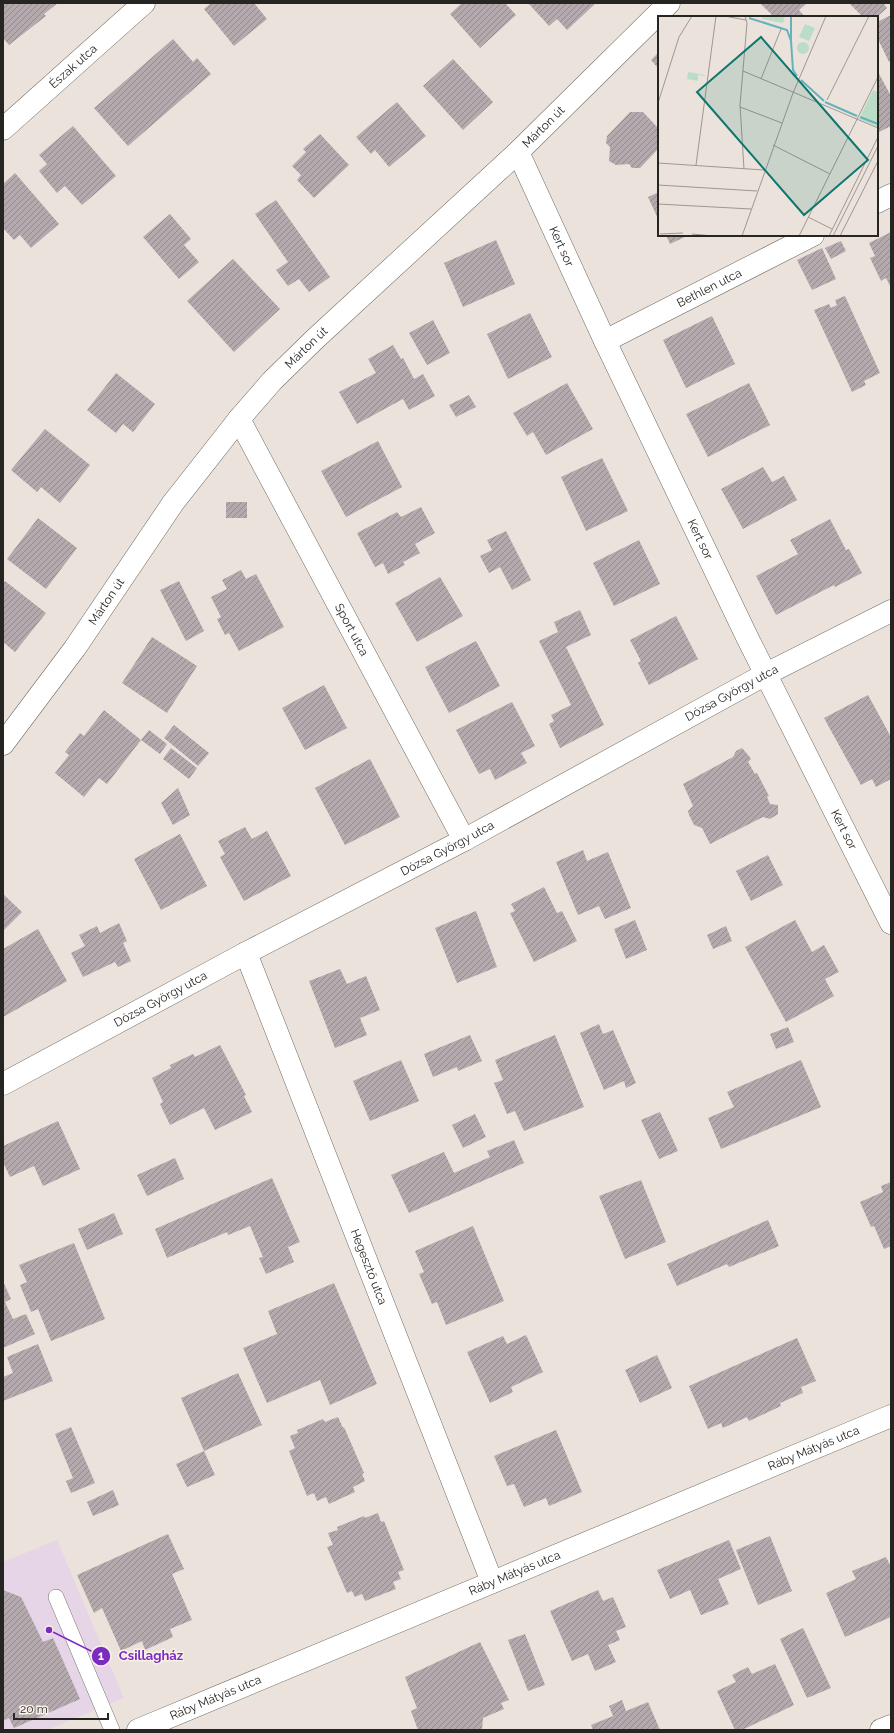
<svg xmlns="http://www.w3.org/2000/svg" width="894" height="1733" viewBox="0 0 894 1733" font-family="Raleway,sans-serif">
<defs>
<pattern id="building-hatch" width="6" height="6" patternUnits="userSpaceOnUse"><rect width="6" height="6" fill="#b4aaae"/><path d="M-1 1l2-2M0 6l6-6M5 7l2-2" fill="none" stroke="#928a8d"/></pattern>
</defs>
<rect width="100%" height="100%" fill="#ebe3db"/>
<path fill="#e5d5e7" d="M57,1540L124,1698L47,1730H3V1562Z"/>
<path fill="url(#building-hatch)" d="M3,3H58L44,14L46,16L9,45L3,38Z
M211,3H254L267,19L234,46L204,9Z
M462,3H505L516,15L480,48L450,14Z
M530,3H596L567,30L557,19L549,26L529,4Z
M760,3H807L799,10L805,17H774Z
M849,3H883L887,8L877,17H863Z
M891,15V61L889,62L877,37V22Z
M173,39L193,62L197,58L211,74L128,146L94,108Z
M659,52V69L651,60Z
M453,59L493,102L463,130L423,86Z
M877,72H878L891,96V126L877,133Z
M397,102L426,136L389,167L375,150L371,154L356,137Z
M630,112H643L659,129V148L640,168H632L629,164L616,165L609,161L610,147L606,143L607,136Z
M73,126L116,176L82,205L65,186L57,193L39,171L47,164L39,155Z
M320,134L349,165L314,198L297,180L301,175L292,166L306,152L303,149Z
M15,173L59,224L31,248L20,235L14,240L3,228V184Z
M659,192V221L648,197Z
M276,200L330,277L309,292L299,279L288,286L276,270L288,262L255,214Z
M170,214L191,239L184,245L199,262L179,279L143,237Z
M891,232V288L886,278L881,281L870,258L875,256L869,243Z
M666,235H689L670,244Z
M496,240L515,284L463,307L444,263Z
M841,241L846,251L831,259L825,248Z
M822,248L836,279L812,290L797,260Z
M233,259L280,309L234,352L187,301Z
M845,296L880,373L864,381L866,385L852,392L814,310L829,304L831,308L837,305L835,300Z
M530,313L552,357L508,379L487,334Z
M712,316L735,364L686,388L663,340Z
M433,320L450,353L427,365L409,333Z
M393,345L401,359L403,358L414,379L423,374L435,396L409,410L403,399L357,424L339,392L376,373L368,359Z
M116,373L155,404L133,432L123,424L116,433L87,410Z
M567,383L593,429L546,455L533,432L527,436L513,413Z
M749,383L770,425L708,457L686,414Z
M469,395L476,407L456,417L449,405Z
M45,429L90,465L60,503L41,487L37,492L11,470Z
M378,441L402,487L346,517L321,471Z
M602,458L628,511L586,531L561,477Z
M763,467L772,482L784,476L797,500L743,529L721,489Z
M226,502H247V518H226Z
M421,507L435,533L415,544L420,553L403,562L405,565L388,574L383,563L375,567L357,533L397,512L401,517Z
M38,518L77,548L46,589L7,559Z
M830,519L846,550L849,549L862,573L835,587L834,585L776,615L756,576L798,554L790,540Z
M506,531L531,580L512,590L500,567L489,573L480,556L492,550L487,540Z
M639,540L660,584L614,606L593,563Z
M241,570L246,579L256,574L284,627L239,651L229,633L225,635L217,619L221,617L211,597L227,589L222,580Z
M440,577L463,616L417,642L395,603Z
M5,581L46,613L15,652L3,642V584Z
M179,581L204,631L186,641L160,590Z
M580,610L591,635L566,647L604,725L560,748L549,724L554,721L551,715L571,705L539,641L558,632L554,622Z
M676,616L698,659L649,685L638,663L641,661L630,640Z
M152,637L197,666L167,713L122,683Z
M476,641L500,686L449,713L425,667Z
M324,685L347,728L305,750L282,708Z
M868,695L891,737V779L876,787L872,779L861,785L824,718Z
M512,702L535,746L521,753L527,763L495,780L490,769L479,774L456,730Z
M104,710L141,740L107,784L99,778L84,797L55,773L69,755L65,752L80,733L84,736Z
M174,725L209,753L198,766L164,738Z
M149,730L167,744L160,754L141,740Z
M171,748L197,768L189,779L163,759Z
M742,748L749,756L751,759L748,762L755,774L757,773L769,796L767,797L770,804L778,805V814L770,819L763,817L710,844L702,828L694,825L689,815L688,811L693,806L683,784L733,757L736,751Z
M370,759L400,817L345,845L315,788Z
M178,788L190,815L173,825L161,803Z
M245,827L252,839L267,831L291,876L244,901L220,857L225,854L218,841Z
M180,834L207,886L161,910L134,859Z
M583,850L587,861L608,852L631,908L605,919L599,906L578,915L556,862Z
M768,855L783,885L751,901L736,871Z
M544,887L557,913L562,911L577,941L534,962L510,913L515,911L511,904Z
M3,894L22,912L3,931Z
M476,911L497,967L457,983L435,928Z
M635,920L647,950L626,959L614,929Z
M795,920L812,952L824,945L839,972L825,979L834,996L786,1022L745,947Z
M119,923L127,941L123,943L131,961L118,967L115,962L83,977L71,953L85,946L79,935L97,926L100,933Z
M726,926L732,941L713,949L707,935Z
M38,929L67,981L3,1017V949Z
M340,969L347,984L366,976L380,1010L360,1018L367,1035L335,1048L309,981Z
M599,1024L603,1034L613,1030L636,1083L626,1088L624,1081L604,1090L580,1033Z
M788,1027L794,1042L776,1049L770,1034Z
M470,1035L482,1061L458,1071L457,1067L433,1077L424,1054Z
M555,1035L584,1107L524,1131L515,1111L507,1114L494,1083L503,1080L495,1060Z
M220,1045L246,1095L244,1096L252,1112L215,1130L204,1108L170,1125L160,1104L163,1102L152,1078L171,1068L170,1065L193,1054L195,1057Z
M401,1060L419,1101L370,1121L353,1081Z
M801,1060L821,1107L721,1149L708,1118L734,1107L727,1092Z
M660,1112L678,1151L659,1159L641,1120Z
M475,1114L486,1137L463,1148L452,1125Z
M58,1121L80,1169L43,1186L34,1166L10,1177L3,1162V1146Z
M514,1140L524,1163L409,1213L391,1175L444,1152L454,1173L490,1157L487,1151Z
M175,1158L184,1179L147,1196L137,1175Z
M272,1178L300,1242L288,1247L294,1262L266,1274L259,1258L263,1257L250,1226L228,1235L227,1232L167,1258L155,1229Z
M641,1180L666,1242L625,1259L599,1196Z
M891,1182V1246L884,1249L874,1226L871,1227L860,1202L883,1192L881,1186Z
M114,1213L123,1234L87,1250L78,1229Z
M768,1220L779,1246L729,1267L727,1264L677,1286L667,1264Z
M473,1226L504,1301L446,1325L437,1302L432,1304L419,1274L424,1272L415,1251Z
M74,1243L105,1319L51,1341L38,1309L31,1312L20,1285L27,1282L19,1265Z
M3,1281L11,1299L5,1302L13,1319L26,1314L35,1334L3,1348Z
M334,1283L377,1384L330,1405L320,1380L267,1403L243,1348L277,1334L268,1311Z
M526,1335L543,1372L511,1387L513,1392L490,1403L467,1352L503,1336L507,1344Z
M797,1338L816,1381L801,1387L803,1393L780,1403L781,1406L749,1421L747,1417L723,1428L721,1423L708,1429L689,1386Z
M38,1344L53,1381L3,1401V1377L13,1373L7,1357Z
M657,1355L672,1388L640,1403L625,1370Z
M238,1373L262,1425L204,1451L181,1398Z
M338,1417L343,1428L344,1427L364,1473L362,1474L365,1481L353,1487L355,1492L329,1504L326,1497L317,1501L314,1493L307,1496L289,1451L295,1448L290,1436L298,1433L297,1430L323,1419L325,1422Z
M71,1427L95,1483L71,1493L66,1481L73,1478L55,1434Z
M556,1430L582,1492L549,1506L546,1498L524,1507L514,1484L507,1486L494,1456Z
M204,1451L215,1475L187,1487L176,1464Z
M113,1490L119,1505L93,1516L87,1502Z
M378,1513L381,1522L384,1521L404,1570L398,1572L401,1579L393,1582L396,1589L365,1601L362,1594L355,1597L352,1591L347,1593L327,1547L333,1545L328,1533L338,1530L337,1527L364,1516L365,1518Z
M168,1534L184,1569L172,1574L192,1620L170,1629L173,1637L145,1650L142,1641L121,1651L102,1608L94,1613L77,1575Z
M770,1536L792,1591L758,1605L736,1550Z
M729,1540L741,1569L718,1579L729,1604L701,1615L690,1590L670,1599L657,1570Z
M886,1557L890,1565L891,1564V1617L845,1637L826,1593L856,1579L852,1571Z
M3,1590L21,1597L43,1642L53,1638L80,1699L14,1728L9,1718L3,1721Z
M598,1590L603,1601L613,1597L626,1627L616,1631L620,1640L608,1645L616,1662L595,1671L588,1654L572,1661L550,1611Z
M803,1628L831,1688L807,1698L780,1639Z
M525,1634L545,1685L528,1691L508,1640Z
M480,1642L509,1700L501,1703L504,1709L483,1718L482,1730H418L411,1711L417,1708L405,1677Z
M775,1664L794,1705L742,1730H735L717,1691L736,1682L732,1675L748,1667L752,1674Z
M622,1700L626,1711L648,1702L660,1730H593L591,1725L613,1716L609,1706Z"/>
<g fill="none" stroke-linecap="round" stroke-linejoin="round">
<g stroke="#706a62" stroke-width="16">
<path id="lane" d="M56,1597L112,1730"/>
</g>
<g stroke="#706a62" stroke-width="23">
<g id="street">
<path id="s1" d="M3,129L144,3"/>
<path id="s2" d="M518,152L605,341L748,639L891,923"/>
<path d="M877,202L891,195"/>
<path id="s3" d="M605,341L813,235"/>
<path id="s4" d="M239,419L464,840"/>
<path id="s5" d="M3,744L75,648L173,503L239,419L272,381L315,339L518,152L669,3"/>
<path id="s6" d="M246,953L492,1582"/>
<path id="s7" d="M138,1730L891,1416"/>
<path d="M881,1730L891,1726"/>
</g>
</g>
<g stroke="#706a62" stroke-width="23">
<g id="secondary">
<path id="s8" d="M3,1084L246,953L464,840L766,674L891,611"/>
</g>
</g>
<use href="#lane" stroke="#fff" stroke-width="15"/>
<use href="#street" stroke="#fff" stroke-width="22"/>
<use href="#secondary" stroke="#fff" stroke-width="22"/>
</g>
<g text-anchor="middle" stroke-width="3" stroke-linejoin="round" paint-order="stroke">
<g font-size="12" fill="#272521" stroke="#f8f1e8">
<text dy="4" stroke="none"><textPath href="#s1" startOffset="94">Észak utca</textPath></text>
<text dy="4" stroke="none"><textPath href="#s5" startOffset="824">Márton út</textPath></text>
<text dy="4" stroke="none"><textPath href="#s2" startOffset="104">Kert sor</textPath></text>
<text dy="4" stroke="none"><textPath href="#s3" startOffset="117">Bethlen utca</textPath></text>
<text dy="4" stroke="none"><textPath href="#s5" startOffset="500">Márton út</textPath></text>
<text dy="4" stroke="none"><textPath href="#s2" startOffset="428">Kert sor</textPath></text>
<text dy="4" stroke="none"><textPath href="#s5" startOffset="176">Márton út</textPath></text>
<text dy="4" stroke="none"><textPath href="#s4" startOffset="239">Sport utca</textPath></text>
<text dy="4" stroke="none"><textPath href="#s8" startOffset="827">Dózsa György utca</textPath></text>
<text dy="4" stroke="none"><textPath href="#s2" startOffset="752">Kert sor</textPath></text>
<text dy="4" stroke="none"><textPath href="#s8" startOffset="503">Dózsa György utca</textPath></text>
<text dy="4" stroke="none"><textPath href="#s8" startOffset="179">Dózsa György utca</textPath></text>
<text dy="4" stroke="none"><textPath href="#s6" startOffset="337">Hegesztő utca</textPath></text>
<text dy="4" stroke="none"><textPath href="#s7" startOffset="732">Ráby Mátyás utca</textPath></text>
<text dy="4" stroke="none"><textPath href="#s7" startOffset="408">Ráby Mátyás utca</textPath></text>
<text dy="4" stroke="none"><textPath href="#s7" startOffset="84">Ráby Mátyás utca</textPath></text>
</g>
</g>
<g transform="translate(658 16)">
<rect width="220" height="220" fill="#ebe3db"/>
<path d="M105,0H127L125,7L104,3ZM147,8L157,12L151,25L141,21ZM139 32a6 6 0 1 1 12 0a6 6 0 1 1-12 0ZM30,56L47,59V60L40,59V65L29,63Z" fill="#bbddc7"/>
<path d="M215,74L220,76V111L201,103Z" fill="#bbddc7"/>
<path fill="none" stroke="#66b1bb" stroke-width="2" d="M133,0V24M91,2L129,14L133,25L135,54L139,60M143,64L166,85M167,86L199,100M202,101L220,108"/>
<path fill="none" stroke="#9d9791" stroke-width="1" d="M66,0L88,4M85,55L220,112M103,63L123,13M169,84L211,0M0,87L21,21L34,0M82,91L124,107M115,129L172,158M0,147L106,154M38,149L58,0M86,153L82,89L89,7L87,0M0,169L99,175M0,188L93,193M150,201L174,213M2,218L25,217M34,218L55,220M84,220L135,77L168,0M141,220L220,61M171,220L220,121M175,220L220,130M182,220L220,145"/>
<path fill="#0f766e" fill-opacity="0.15" stroke="#0f766e" stroke-width="2" d="M103,21L210,144L146,199L39,76Z"/>
<rect width="220" height="220" fill="none" stroke="#272521" stroke-width="2"/>
</g>
<path fill="none" stroke="#7b2cbf" stroke-width="1.5" d="M49 1630L101 1656"/>
<g fill="#7b2cbf" stroke="#f8f1e8" stroke-width="1.5">
<circle cx="49" cy="1630" r="4"/>
<circle cx="101" cy="1656" r="10"/>
</g>
<g font-size="12" text-anchor="middle" font-weight="bold" fill="#fff">
<text x="101" y="1660">1</text>
</g>
<g font-size="13" text-anchor="middle" font-weight="bold" fill="#7b2cbf" stroke="#f8f1e8" stroke-width="3" stroke-linejoin="round" paint-order="stroke">
<text x="151" y="1660">Csillagház</text>
</g>
<rect width="894" height="1733" fill="none" stroke="#272521" stroke-width="8"/>
<path d="M14 1713v6h94v-6" fill="none" stroke="#272521" stroke-width="2"/>
<text x="20" y="1713" font-size="12" fill="#272521" stroke="#f8f1e8" stroke-width="3" paint-order="stroke">20 m</text>
</svg>
